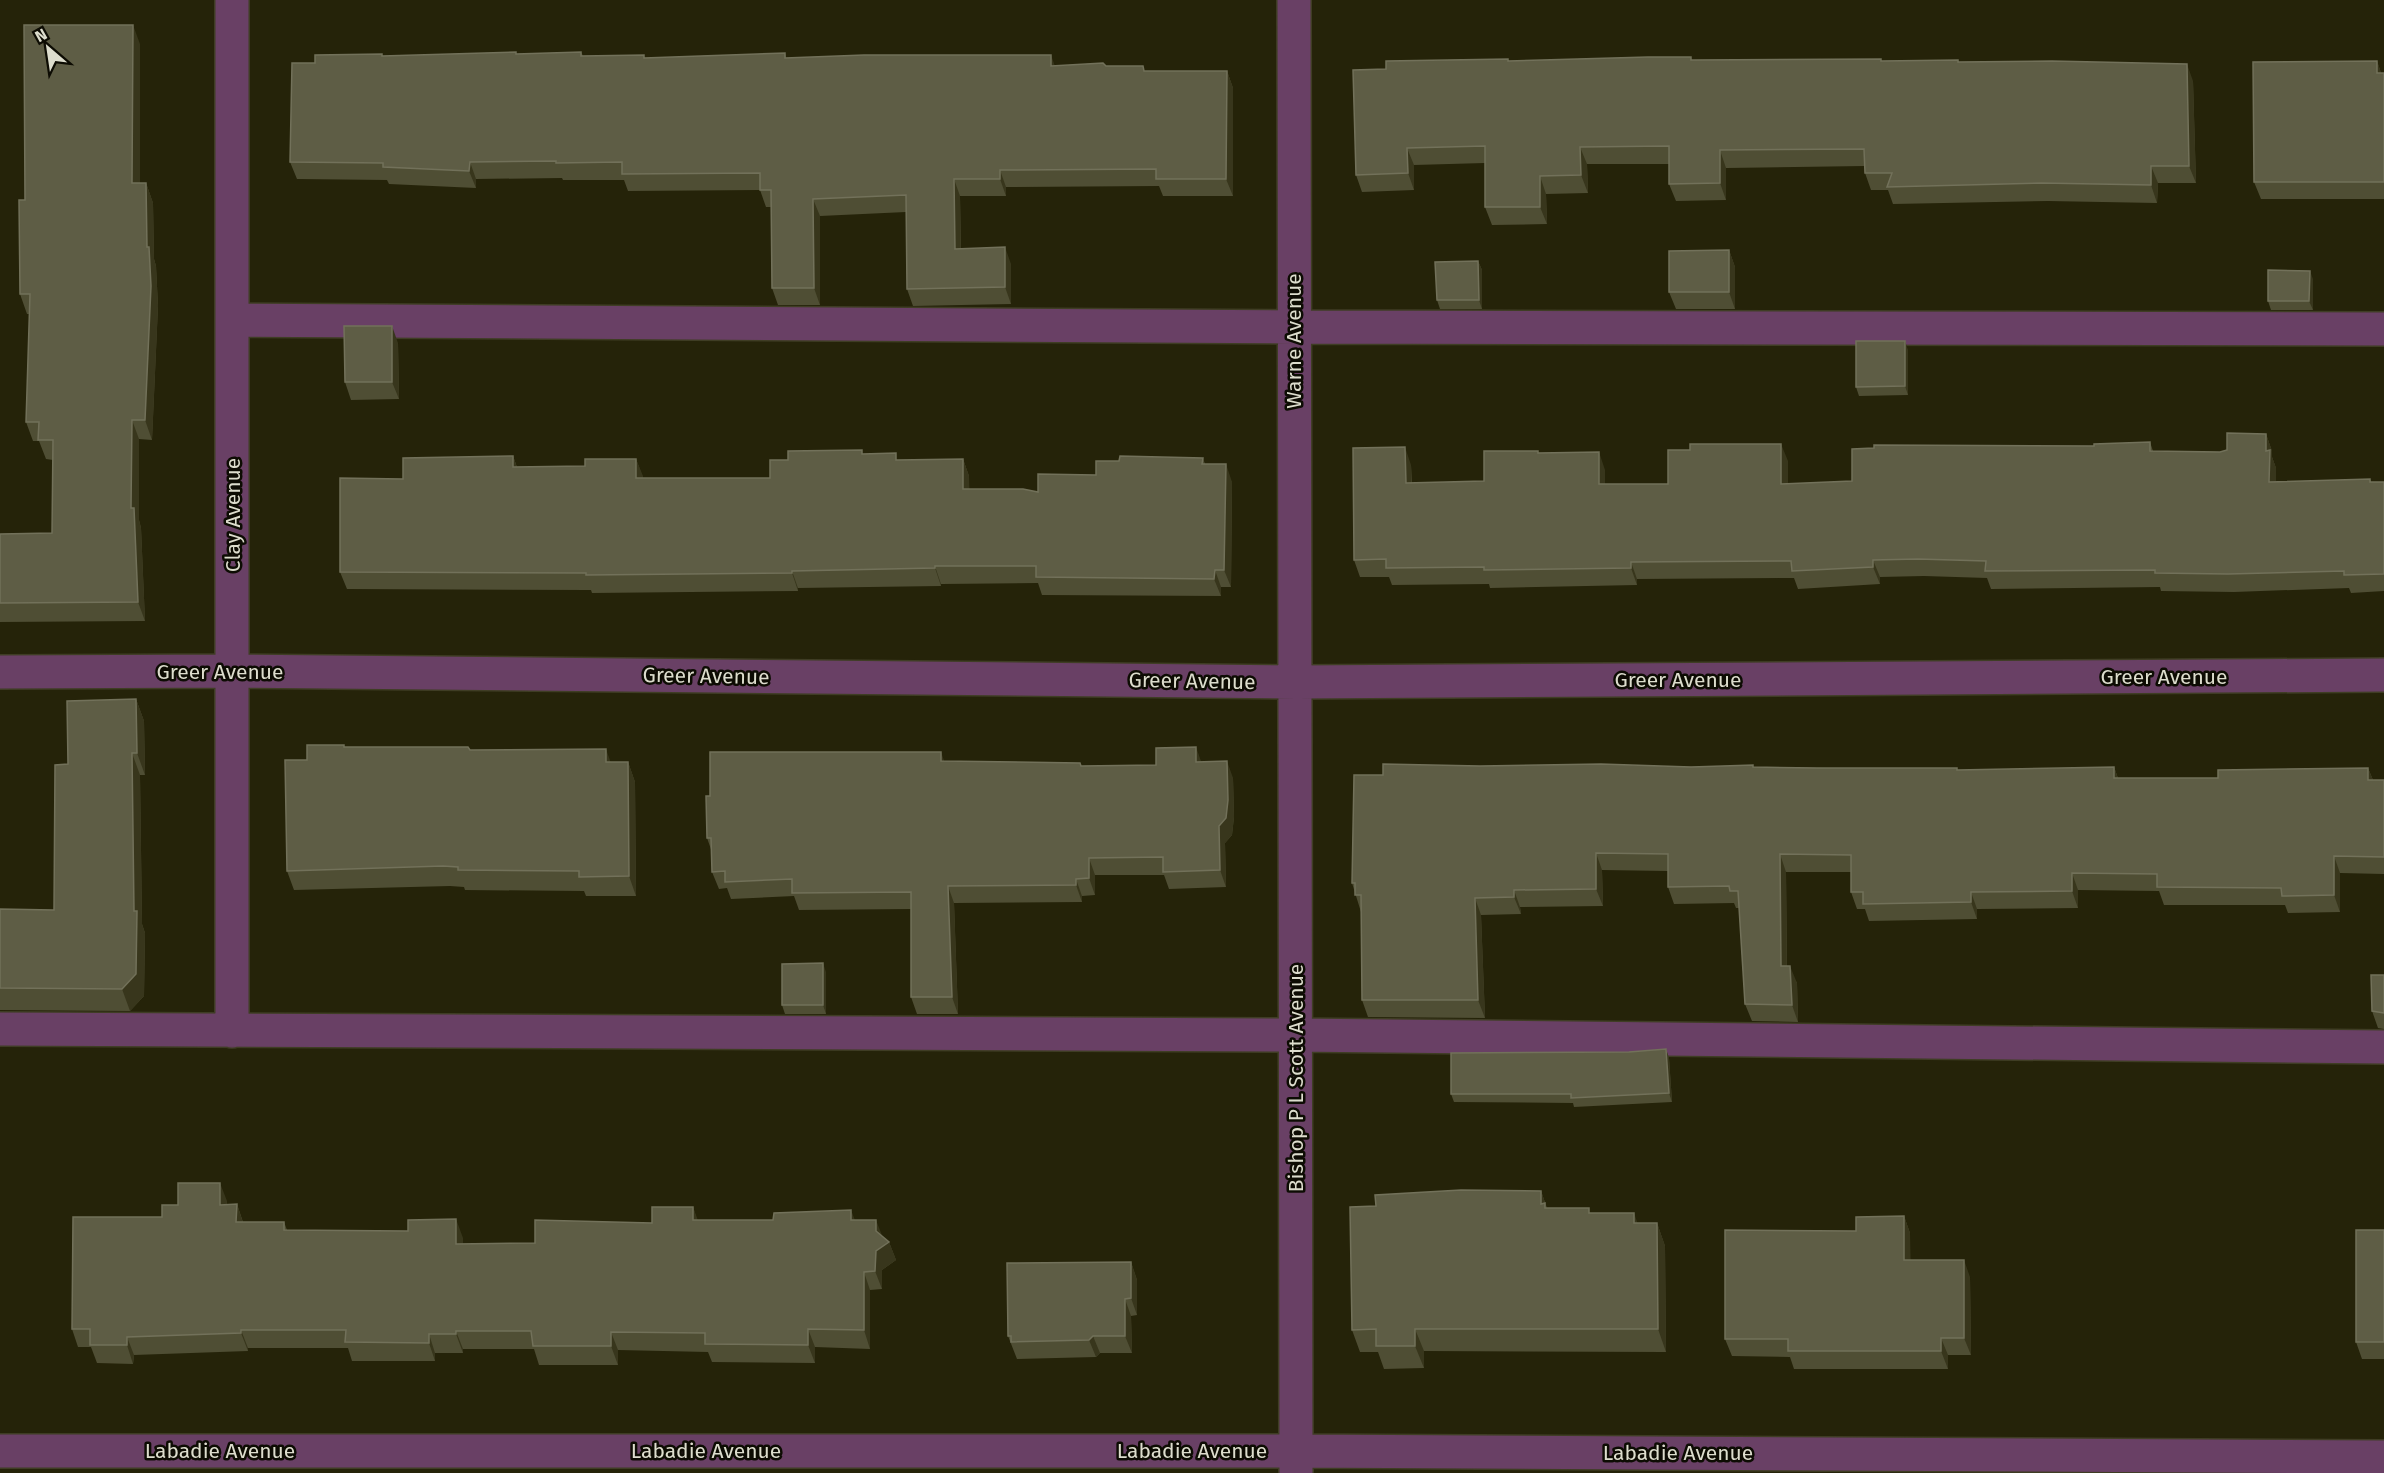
<svg xmlns="http://www.w3.org/2000/svg" width="2384" height="1473" viewBox="0 0 2384 1473" font-family="'Fira Sans',sans-serif">
<rect width="100%" height="100%" fill="#252309"/>
<g fill="none" stroke-linecap="round" stroke-linejoin="round">
<g stroke="#3f3d24" stroke-width="36">
<path id="minor" d="M1294,0L1296,1471
M233,320L1294,327L2384,329
M0,672L234,671L1297,682L2384,675
M0,1029L1295,1035L2384,1047
M232,1031V0
M0,1451H1297L2384,1457"/>
</g>
<use href="#minor" stroke="#694065" stroke-width="33"/>
</g>
<path fill="#4f4e34" d="M140,44V183H146L153,203L154,259L156,266L158,306L152,440L139,439V520L141,528L145,621L0,622V534L52,533L53,460L46,459L39,441H33L26,422L30,314H27L20,294L25,200Z
M581,52L583,56L646,58L785,53L786,58L1055,66H1106L1145,71H1227L1233,88V196H1163L1159,186L1006,187V196H960L961,249L1011,264V304L913,306L907,289L906,212L820,216V305H778L772,288L771,207H766L760,190L628,191L624,180H563L562,178L476,179V188L389,184L387,180L297,179L290,162L315,63L382,54V56L517,54Z
M1508,59L1509,61L1692,60L1882,61L1958,60L1959,62L2193,81L2196,183H2158L2157,203L2048,201L1893,204L1888,190H1871L1865,173V166L1726,168V200L1676,201L1669,184V164H1587L1588,193L1546,194L1547,224L1492,225L1485,207V163L1414,165V190L1362,192L1356,175L1386,69Z
M2377,61L2381,73H2384V199H2261L2254,182Z
M1729,250L1735,267V309H1676L1669,292Z
M1478,261L1482,270V309H1440L1437,300Z
M2313,279V310H2271L2268,301Z
M398,343L399,399L351,400L345,382Z
M1908,350V395L1859,396L1856,387Z
M2266,434L2272,451V457L2276,468V482L2370,479L2371,482H2384V591L2351,593L2349,588L2234,592L2161,591L2160,587L1991,589L1987,578L1924,576L1880,577V584L1798,589L1794,578L1637,579V585L1490,588L1489,584L1392,585L1389,577H1360L1354,560L1411,465L1412,483L1484,481L1538,453L1605,470V484H1668L1788,461V484L1852,481L2094,446L2150,442L2153,451L2220,452L2227,450Z
M863,454L898,460L963,459L969,476V489L1038,492L1096,475L1119,461L1203,458L1205,464L1232,482L1231,587H1221V596L1042,595L1038,583L941,584V586L798,588V591L592,593L591,590L347,589L340,572L403,479L513,456L517,467L585,466L636,459L643,478H770L788,460Z
M136,699L144,721L145,775H140L142,924L145,933L144,996L130,1011L0,1010V909L54,910L68,764Z
M345,747L470,750L611,762H628L635,782L636,896H586L584,891L465,890L464,887L450,886L294,890L287,871L307,760Z
M945,761L1081,766L1156,765L1201,762L1233,778L1234,817L1232,835L1225,843L1226,887L1169,889L1164,875H1095V895L1082,896V902L954,903L958,1014H917L911,997V909L799,910L794,896L731,899L727,888L719,889L712,872V852L707,838Z
M1480,766L1754,767L1958,770L2114,767L2118,778H2218L2368,768L2373,780H2384V874L2340,873V912L2288,913L2285,905H2164L2159,891L2078,890V908L1977,909V919L1869,921L1865,909H1857L1851,892V872H1786L1787,966L1797,983L1798,1022L1752,1021L1745,1004L1739,908H1736L1734,903L1674,904L1668,887V871L1602,870L1603,906L1520,907L1521,914L1481,915L1485,1018L1368,1017L1362,1000L1361,912L1352,883L1383,775Z
M826,972V1014H785L782,1005Z
M2384,975V1029L2378,1028L2372,1011Z
M1666,1049L1669,1058L1672,1102L1574,1107L1573,1103L1454,1102L1451,1094L1629,1052Z
M1541,1191L1547,1208L1591,1213L1637,1223H1657L1665,1246L1666,1352L1424,1351V1368L1384,1369L1378,1352H1360L1352,1330L1376,1206Z
M227,1201V1205L237,1204L243,1222H284L287,1230L463,1238V1244L535,1243L652,1223L693,1207L697,1220H854L882,1236L889,1242L896,1260L882,1270V1289L870,1290V1349L815,1347V1363L712,1362L708,1352L618,1350V1365H539L534,1349H463V1353H435V1361H352L348,1348H248V1351L134,1355L133,1364L97,1363L91,1347H78L72,1329L162,1217L178,1205Z
M1904,1216L1910,1233V1260L1970,1277L1971,1355H1948V1369H1794L1790,1357L1732,1356L1725,1339L1856,1231Z
M2384,1230V1359H2362L2356,1342Z
M1131,1262L1137,1280V1315L1131,1316L1132,1353H1100L1096,1357L1017,1359L1008,1336Z"/>
<path fill="#38361c" d="M133,25L140,44V203L132,183Z
M1051,55L1057,72L1051,66Z
M2377,61L2383,78L2377,73Z
M2187,64L2193,81L2196,183L2189,166Z
M1227,71L1233,88V196L1226,179Z
M1580,147L1587,164L1588,193L1581,175Z
M1407,148L1414,165V190L1408,173Z
M1720,150L1726,168V200L1720,183Z
M470,162L476,179V188L469,171Z
M2151,166L2158,183L2157,203L2151,185Z
M1000,170L1006,187V196L1000,179Z
M1540,176L1546,194L1547,224L1540,207Z
M954,179L960,196L961,266L955,249Z
M146,183L153,203L154,259L156,266L158,306L152,440L145,420L147,247Z
M813,199L820,216V305L814,288Z
M1005,247L1011,264V304L1005,287Z
M1729,250L1735,267V309L1729,292Z
M1478,261L1482,270V309L1479,300Z
M2310,271L2313,279V310L2309,301Z
M392,326L398,343L399,399L392,382Z
M1905,341L1908,350V395L1905,386Z
M132,420L139,439V520L141,528L145,621L138,602L131,508Z
M2266,434L2272,451V457L2276,468V499L2269,482L2266,451Z
M1781,444L1788,461V501L1781,484Z
M1405,447L1411,465L1412,501L1406,483Z
M1599,452L1605,470V501L1599,484Z
M513,456L519,473L513,467Z
M636,459L643,476V495L636,478Z
M963,459L969,476L970,507L963,489Z
M1226,464L1232,482L1231,587L1224,570Z
M1873,560L1880,577V584L1873,567Z
M1631,562L1637,579V585L1631,568Z
M935,566L941,584V586L935,568Z
M1215,570L1221,587V596L1214,579Z
M792,571L798,588V591L792,573Z
M136,699L144,721L145,775L137,753Z
M1196,747L1202,764L1196,762Z
M606,749L613,769L606,762Z
M941,752L947,769L941,761Z
M132,753L140,775L142,924L145,933L144,996L130,1011L122,989L134,911Z
M1227,761L1233,778L1234,817L1232,835L1225,843L1226,887L1220,870L1219,826Z
M628,762L635,782L636,896L629,876Z
M2114,767L2120,784L2114,778Z
M2368,768L2375,785L2368,780Z
M1596,853L1602,870L1603,906L1596,889Z
M1780,854L1786,872L1787,984L1781,966Z
M2334,856L2340,873V912L2334,895Z
M1089,858L1095,875V895L1089,878Z
M2072,873L2078,890V908L2072,891Z
M1076,879L1082,896V902L1076,885Z
M948,886L954,903L958,1014L952,997Z
M1514,890L1520,907L1521,914L1514,897Z
M1971,892L1977,909V919L1971,902Z
M1475,898L1481,915L1485,1018L1478,1000Z
M823,963L826,972V1014L823,1005Z
M1790,966L1797,983L1798,1022L1792,1005Z
M1666,1049L1669,1058L1672,1102L1669,1093Z
M220,1183L227,1201V1223L220,1205Z
M1541,1191L1549,1214L1541,1204Z
M237,1204L243,1223L236,1222Z
M693,1207L700,1226L693,1220Z
M851,1210L858,1228L851,1220Z
M1634,1213L1642,1236L1634,1223Z
M1904,1216L1910,1233L1911,1277L1904,1260Z
M456,1219L463,1238V1262L456,1244Z
M876,1220L883,1238L889,1242L896,1260L882,1270V1289L875,1271Z
M1657,1223L1665,1246L1666,1352L1658,1329Z
M1964,1260L1970,1277L1971,1355L1964,1338Z
M1131,1262L1137,1280V1315L1131,1298Z
M864,1272L870,1290V1349L864,1330Z
M1125,1299L1131,1316L1132,1353L1125,1336Z
M808,1329L815,1347V1363L808,1345Z
M1415,1329L1424,1351V1368L1415,1346Z
M241,1330L248,1348V1351L241,1333Z
M456,1331L463,1349V1353L456,1334Z
M611,1332L618,1350V1365L611,1346Z
M429,1334L435,1353V1361L429,1343Z
M1093,1336L1100,1353L1096,1357L1089,1340Z
M127,1337L134,1355L133,1364L127,1345Z
M1941,1338L1948,1355V1369L1941,1351Z"/>
<path fill="#5e5d45" stroke="#72715a" stroke-width="1.5" d="M24,25H133L132,183H146L147,247H149L151,286L145,420H132L131,508H134L138,602L0,603V534L52,533L53,440H38L39,422H26L30,294H20L19,200H25Z
M516,52V54L581,52V56L644,55V58L785,53V58L864,55H1051V66L1103,63L1106,66H1143L1144,71H1227L1226,179H1156V169L1000,170V179H954L955,249L1005,247V287L907,289L906,195L813,199L814,288H772L771,190H760V173L622,174V162L556,163V161L470,162L469,171L383,167V163L290,162L292,63H315V55L382,54V56Z
M1648,57H1691V60L1881,59V61L1958,60V62L2052,61L2187,64L2189,166H2151V185L2041,183L1887,187L1892,173H1865L1864,149L1720,150V183L1669,184V146L1580,147L1581,175L1540,176V207H1485V146L1407,148L1408,173L1356,175L1353,70L1386,69V61L1508,59V61Z
M2377,61V73H2384V182H2254L2253,62Z
M1729,250V292H1669V251Z
M1478,261L1479,300H1437L1435,262Z
M2268,270L2310,271L2309,301H2268Z
M344,326H392V382H345Z
M1856,341H1905V386L1856,387Z
M2227,433L2266,434V451L2270,450L2269,482L2370,479V482H2384V574L2344,575V571L2228,574L2155,573V570L1985,571L1986,561L1918,559L1873,560V567L1792,571L1791,561L1631,562V568L1484,570V567L1386,568V559L1354,560L1353,448L1405,447L1406,483L1484,481V451H1538V453L1599,452V484H1668V450H1690V444H1781V484L1852,481V449L1874,448V445L2094,446V444L2150,442V451L2220,452L2227,450Z
M862,450V454L896,453V460L963,459V489H1023L1038,492V474L1096,475V461H1119L1120,456L1203,458L1202,464H1226L1224,570H1215L1214,579L1036,577V566H935V568L792,571V573L586,575V573L340,572V478L403,479V458L513,456V467L585,466V459H636V478H770V460H788V451Z
M136,699L137,753H132L134,911H137L136,974L122,989L0,988V909L54,910L55,765L68,764L67,701Z
M307,745H344V747H468L470,750L606,749V762H628L629,876L579,877V871L458,870V867L443,866L287,871L285,760H307Z
M1196,747V762L1227,761L1228,800L1226,818L1219,826L1220,870L1163,872V857L1089,858V878L1076,879V885L948,886L952,997H911V892L792,893V879L725,882V871L712,872L711,838H707L706,796H710V752H941V761L1080,763L1081,766L1156,765V748Z
M1383,764L1480,766L1601,764L1691,767L1753,765V767L1817,768H1957V770L2114,767V778H2218V770L2368,768V780H2384V857L2334,856V895L2282,896L2281,888L2157,887V874L2072,873V891L1971,892V902L1863,904V892H1851V855L1780,854L1781,966H1790L1792,1005L1745,1004L1738,891H1730L1729,886L1668,887V854L1596,853V889L1514,890V897L1475,898L1478,1000H1362L1361,895H1355V883H1352L1354,775H1383Z
M823,963V1005H782V964Z
M2371,975H2384V1013L2372,1011Z
M1666,1049L1669,1093L1571,1098V1094H1451V1053L1629,1052Z
M178,1183H220V1205L237,1204L236,1222H284V1230L408,1231V1220L456,1219V1244L535,1243V1220L652,1223V1207H693V1220H773L774,1213L851,1210V1220H876V1231L889,1242L876,1251L875,1271L864,1272V1330L808,1329V1345L705,1344V1333L611,1332V1346H533L531,1331H456V1334H429V1343L345,1342L346,1330H241V1333L127,1337V1345H90V1329H72L73,1217H162V1205H178Z
M1461,1190L1541,1191V1204L1545,1203V1208H1589V1213H1634V1223H1657L1658,1329H1415V1346H1376V1329L1352,1330L1350,1207L1376,1206L1375,1195Z
M1904,1216V1260H1964V1338H1941V1351H1788V1339H1725V1230L1856,1231V1217Z
M2356,1230H2384V1342H2356Z
M1131,1262V1298L1125,1299V1336H1093L1089,1340L1011,1342V1336H1008L1007,1263Z"/>
<g text-anchor="middle" stroke-width="5" stroke-linejoin="round" paint-order="stroke">
<g font-size="21" fill="#ddddcd" stroke="#0d0c03">
<text transform="translate(1294 341) rotate(-90)" y="7">Warne Avenue</text>
<text transform="translate(233 515) rotate(-90)" y="7">Clay Avenue</text>
<text x="220" y="679">Greer Avenue</text>
<text transform="translate(706 676) rotate(1)" y="7">Greer Avenue</text>
<text x="2164" y="684">Greer Avenue</text>
<text x="1678" y="687">Greer Avenue</text>
<text transform="translate(1192 681) rotate(1)" y="7">Greer Avenue</text>
<text transform="translate(1296 1078) rotate(-90)" y="7">Bishop P L Scott Avenue</text>
<text x="220" y="1458">Labadie Avenue</text>
<text x="706" y="1458">Labadie Avenue</text>
<text x="1192" y="1458">Labadie Avenue</text>
<text x="1678" y="1460">Labadie Avenue</text>
</g>
</g>
<g transform="translate(48 48) rotate(331)" stroke="#0d0c03" stroke-width="4.5" paint-order="stroke">
<path d="M0-4.5L10 22L0 15L-10 22Z" fill="#ddddcd"/>
<text y="-9" font-size="16" font-weight="bold" text-anchor="middle" fill="#ddddcd">N</text>
</g>
</svg>
